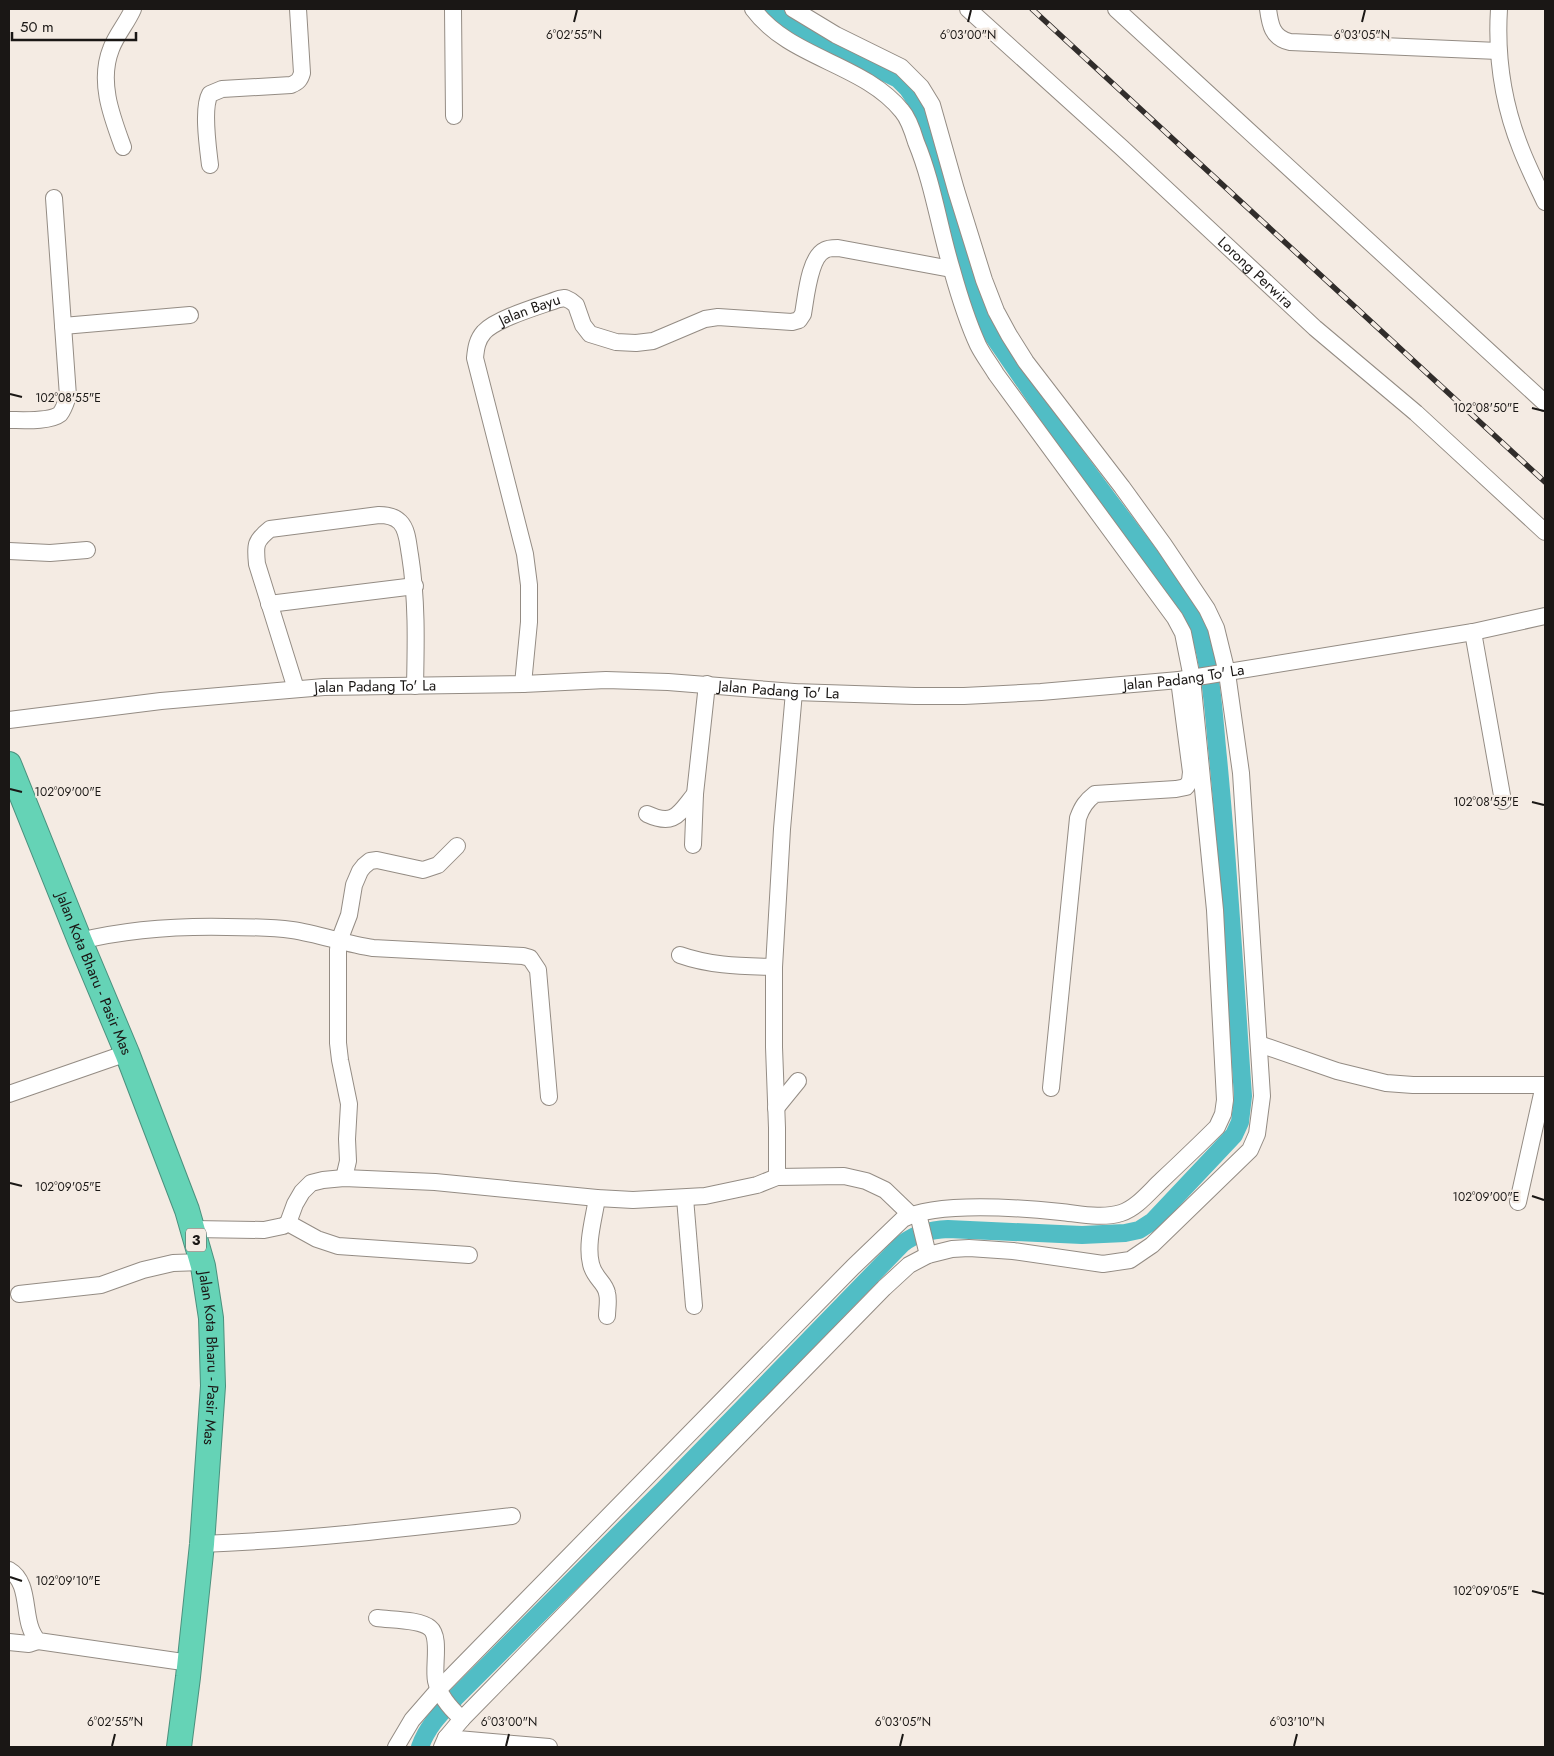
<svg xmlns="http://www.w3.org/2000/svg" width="1554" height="1756" viewBox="0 0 1554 1756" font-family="Jost,sans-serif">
<rect width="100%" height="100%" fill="#f4ebe3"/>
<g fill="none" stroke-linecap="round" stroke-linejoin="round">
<path stroke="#51bdc5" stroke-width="18" d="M420,1747C427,1727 440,1714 455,1698L664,1489L902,1244C916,1233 930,1230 948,1229L1082,1235L1125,1233L1139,1230L1153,1221L1234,1135L1240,1122L1243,1096C1235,983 1229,870 1218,758C1213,711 1212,652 1190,609L1075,455L987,327L977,306L933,141L918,104L908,89L898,79L796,29L772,9"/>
<g stroke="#948c84" stroke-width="18">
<g id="minor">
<path d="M453,9L454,116"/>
<path id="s1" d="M968,9L1122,148L1315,328L1416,413L1545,532"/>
<path d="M1116,9L1545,403"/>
<path d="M1268,9C1270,24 1272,38 1290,42L1498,51"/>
<path d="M1499,9C1496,57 1503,104 1521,149C1528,167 1537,185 1545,202"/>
<path d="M123,147C112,117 98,82 111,49C116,35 127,23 133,9"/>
<path d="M210,165C208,148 202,108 210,94L222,89L291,85C298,82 300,80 302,73L298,9"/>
<path d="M63,326L190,315"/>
<path d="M9,420C22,420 50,422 60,414C64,409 66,402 68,396L54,198"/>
<path d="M9,551L50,553L87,550"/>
<path d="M269,604L415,586"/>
<path d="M1473,632L1503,801"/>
<path id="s2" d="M523,684L529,622V585L525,554L475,358C476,348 477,340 484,332C497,318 540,306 559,299L565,298L571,301L576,305L583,325L590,334L616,342L636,343L653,341L705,319L718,317L792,322L799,320L803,314C806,298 809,257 825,250C828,248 834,248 838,248L951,269"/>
<path d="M296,689L257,564C255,545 255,541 270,529L379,515C386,515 394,516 400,522C408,530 408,545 410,555C417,599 416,642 415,686"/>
<path id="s3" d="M9,720L161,701L324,687L523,684L606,680L668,682L794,692L915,696H964L1041,692L1179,680L1473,632L1545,616"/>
<path d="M647,814C675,827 679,813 695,794"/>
<path d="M693,845L695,794L707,684"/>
<path d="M80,941C129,929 177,926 227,927C248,927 270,927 292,930C319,934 346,944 373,948L523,956L530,958L538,970L549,1097"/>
<path d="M680,955C711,966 742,966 774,967"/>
<path d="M1259,1044L1337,1071L1386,1083L1413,1085H1545"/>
<path d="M1051,1088L1078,818C1082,807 1086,801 1095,794L1176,789L1186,787L1190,781L1191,772L1179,680"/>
<path d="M9,1094L127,1053"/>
<path d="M776,1108L798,1081"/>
<path d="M777,1177V1128L774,1047V967L782,829L794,692"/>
<path d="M344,1178L348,1161L347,1139L349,1104L340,1060L338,1043V950L339,941L349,915L354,885L360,871L364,866L370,861L377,860L423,870L438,865L457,846"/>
<path d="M597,1198C594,1218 586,1244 591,1264C594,1278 605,1282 607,1293C609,1300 607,1309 607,1316"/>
<path d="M685,1198L694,1306"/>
<path d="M1518,1202L1544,1085"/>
<path d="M918,1214L928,1255"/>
<path d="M288,1223L317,1239L338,1246L469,1255"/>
<path d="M193,1229L264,1230L283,1226L288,1223L295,1204L302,1192L311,1183L323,1180L344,1178L435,1182L597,1198L633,1200L705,1196L757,1185L777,1177L844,1176L866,1181L885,1190L911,1215"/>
<path d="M19,1294L101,1285L143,1270L173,1263L202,1262"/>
<path d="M202,1544C305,1540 408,1528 512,1516"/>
<path d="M9,1570C33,1584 20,1622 38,1641L190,1663"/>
<path d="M377,1618C390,1620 420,1619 430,1628C441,1637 433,1666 436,1681C439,1695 451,1709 462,1719"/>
<path d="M9,1642L29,1644L38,1641"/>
<path d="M446,1738L549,1747"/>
<path d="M396,1747L412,1720L439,1689L853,1267L903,1219C936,1201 1023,1208 1061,1212C1080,1214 1102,1219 1121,1213C1137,1208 1150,1191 1162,1180C1180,1163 1199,1145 1217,1127L1223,1114L1225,1100L1215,910L1192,678L1183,633L1175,618L996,374C990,364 983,355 978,345C967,321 959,295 952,270C939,227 933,183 916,142C913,132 909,119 902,111C863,63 790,59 753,9"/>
<path d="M442,1747L446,1738L462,1719L884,1288L909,1265L928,1255L952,1249L969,1248L1013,1251L1103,1264L1130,1260L1152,1245L1250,1150L1257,1134L1262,1096L1241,773L1227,673L1216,628L1207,609L1164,545L1122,487L1026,362L1009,335L996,311L984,280L956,190L932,105L921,87L901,67L836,35L793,9"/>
</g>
</g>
<g stroke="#4b917e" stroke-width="26">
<g id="highway">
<path id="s4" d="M9,764L80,941L127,1053L187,1210L203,1266L211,1318L213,1386L202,1544L188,1677L179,1747"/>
</g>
</g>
<use href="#minor" stroke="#fff" stroke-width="16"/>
<use href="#highway" stroke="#65d3b6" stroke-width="24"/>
<g stroke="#312d2b" stroke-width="5.5">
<path id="rail" d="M1032,9L1545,482"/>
</g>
<use href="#rail" stroke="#f4ebe3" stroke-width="4" stroke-dasharray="11" stroke-linecap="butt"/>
</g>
<path fill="none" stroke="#1a1715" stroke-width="2" d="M574,22L577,10M968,22L971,10M1362,22L1365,10M10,394L22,397M1532,408L1544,411M10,789L22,792M1532,802L1544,805M10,1183L22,1186M1532,1196L1544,1200M10,1577L22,1581M1532,1591L1544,1594M112,1746L115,1734M506,1746L509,1734M900,1746L903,1734M1294,1746L1297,1734"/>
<g text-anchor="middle" stroke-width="4.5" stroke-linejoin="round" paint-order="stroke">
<rect fill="#f4ebe3" stroke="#5b5753" stroke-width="1" x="186" y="1228.5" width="20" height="23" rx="4"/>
<g font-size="14" font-weight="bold" fill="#1a1715">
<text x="196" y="1245">3</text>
</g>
<g font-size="15" fill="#1a1715" stroke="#f4ebe3">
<text dy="5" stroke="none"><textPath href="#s1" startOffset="390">Lorong Perwira</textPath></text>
<text dy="5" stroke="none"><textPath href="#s2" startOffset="412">Jalan Bayu</textPath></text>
<text dy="5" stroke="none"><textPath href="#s3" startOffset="1178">Jalan Padang To' La</textPath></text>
<text dy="5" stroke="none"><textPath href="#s3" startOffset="368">Jalan Padang To' La</textPath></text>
<text dy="5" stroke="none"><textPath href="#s3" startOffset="772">Jalan Padang To' La</textPath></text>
<text dy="5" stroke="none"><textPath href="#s4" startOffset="226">Jalan Kota Bharu - Pasir Mas</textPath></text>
<text dy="5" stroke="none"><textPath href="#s4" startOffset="631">Jalan Kota Bharu - Pasir Mas</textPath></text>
</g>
</g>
<g font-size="12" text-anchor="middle" fill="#1a1715" stroke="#f4ebe3" stroke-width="4.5" stroke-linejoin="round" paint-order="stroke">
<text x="574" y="39">6°02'55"N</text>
<text x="968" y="39">6°03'00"N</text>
<text x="1362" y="39">6°03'05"N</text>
<text x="68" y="402">102°08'55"E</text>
<text x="1486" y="412">102°08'50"E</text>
<text x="68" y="796">102°09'00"E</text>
<text x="1486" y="806">102°08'55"E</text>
<text x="68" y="1191">102°09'05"E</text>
<text x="1486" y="1201">102°09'00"E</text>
<text x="68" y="1585">102°09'10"E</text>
<text x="1486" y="1595">102°09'05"E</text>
<text x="115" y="1726">6°02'55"N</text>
<text x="509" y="1726">6°03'00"N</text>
<text x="903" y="1726">6°03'05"N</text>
<text x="1297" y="1726">6°03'10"N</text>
</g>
<rect width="1554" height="1756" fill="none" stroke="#1a1715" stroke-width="20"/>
<path d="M12 32v8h124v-8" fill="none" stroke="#1a1715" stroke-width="2.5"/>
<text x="20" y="32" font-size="15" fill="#1a1715" stroke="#f4ebe3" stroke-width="4" paint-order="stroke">50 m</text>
</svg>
